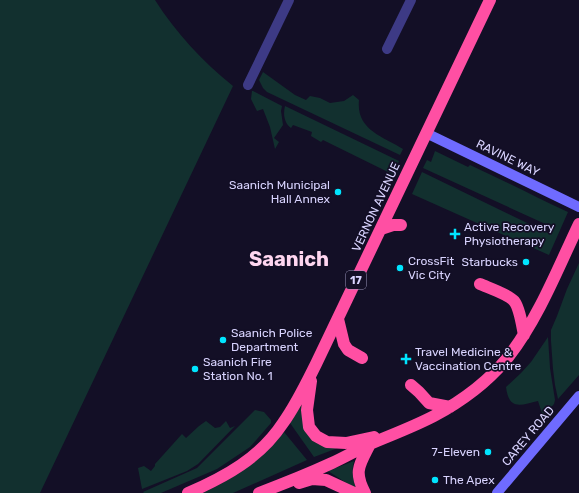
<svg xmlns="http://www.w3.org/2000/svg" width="579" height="493" viewBox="0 0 579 493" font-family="Rubik,sans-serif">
<rect width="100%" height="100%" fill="#130f26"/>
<path fill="#12302f" d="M0,0H155C176,33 202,61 233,86L40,493H0Z
M263,72L295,95L306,100L310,96L320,98L330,103L344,101L353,95L359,100C356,130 382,136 403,149L400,155L267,92L263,88L259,80Z
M252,91H253L282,106L281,111L283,125L274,138L279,142L275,149L270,127L263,109L257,111L251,99Z
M285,106L399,161L390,181V173L323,140L321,142L311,136L312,132L293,125L291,128C284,123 283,114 285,106Z
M435,151L468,167L470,165C503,180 535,197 568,212L549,255L412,194L422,172L550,234L552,227L423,168L427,160L431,162Z
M579,263V375L558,399L555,385L553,369L551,341V330L557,316L567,289Z
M548,337L550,368L555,400L554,404L543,416L538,401C521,405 509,411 506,387L521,373L531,362Z
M304,401V422L343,446L314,457L290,423Z
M255,410L264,412L271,420V423L250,447L217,469L161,493H144L143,492L197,468Z
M206,421L215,428L220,427L226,421L230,428L235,426L198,464L187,471L142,489L138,468L144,466L151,471L155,466V464L182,434L186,438L199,426Z
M284,432L307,460L233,493H203C234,478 263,460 284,432Z
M354,461C351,472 353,480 357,490L351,486L328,471Z"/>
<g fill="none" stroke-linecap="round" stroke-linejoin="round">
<path stroke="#3d3a85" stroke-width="10" d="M387,49L411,0
M248,85L289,0"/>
<path stroke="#6f6bff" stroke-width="10" d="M426,133L579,207
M497,493L579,396"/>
<path stroke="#ff4fa3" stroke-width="12" d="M381,229L393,225H401
M480,284C489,288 508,294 514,301C520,308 522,326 524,335
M338,319L344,344L348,350L362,358
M311,381L307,410L309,427L316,436L327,442L346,443L374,437
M411,385L419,392L429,403L450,407
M299,483L312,479L326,480L354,493
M188,493C225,477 260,458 283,423C296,405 306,384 316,364L490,0
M259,493C283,484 308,474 332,463C345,457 357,450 370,444C391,435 413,427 434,416C462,401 489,381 509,356C539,317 558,268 579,224
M365,493C353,471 360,464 370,444"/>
</g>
<g fill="#00e5ff" stroke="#130f26" stroke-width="1.5">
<circle cx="338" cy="192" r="4"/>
<path d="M453 228h4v4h4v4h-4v4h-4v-4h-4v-4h4z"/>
<circle cx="526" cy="262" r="4"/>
<circle cx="400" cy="268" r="4"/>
<circle cx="223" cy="340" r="4"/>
<path d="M404 353h4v4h4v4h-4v4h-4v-4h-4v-4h4z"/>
<circle cx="195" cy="369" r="4"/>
<circle cx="488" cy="452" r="4"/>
<circle cx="435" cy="480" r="4"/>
</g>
<g text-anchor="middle" stroke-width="3.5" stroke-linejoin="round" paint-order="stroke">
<rect fill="#130f26" stroke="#9e99be" stroke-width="1" x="346" y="271" width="20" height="18" rx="3"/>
<g font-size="11" font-weight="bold" fill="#d9d4ff">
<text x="356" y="284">17</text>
</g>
<g font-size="12" fill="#d9d4ff" stroke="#130f26">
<text transform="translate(508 158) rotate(26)" y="4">RAVINE WAY</text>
<text transform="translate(376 207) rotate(-65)" y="4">VERNON AVENUE</text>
<text transform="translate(528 436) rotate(-50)" y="4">CAREY ROAD</text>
</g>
<g font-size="12" fill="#d9d4ff" stroke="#130f26" text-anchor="start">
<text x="330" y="189" text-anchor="end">Saanich Municipal<tspan x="330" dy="14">Hall Annex</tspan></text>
<text x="464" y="231">Active Recovery<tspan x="464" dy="14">Physiotherapy</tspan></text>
<text x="408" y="265">CrossFit<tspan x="408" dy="14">Vic City</tspan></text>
<text x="518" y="266" text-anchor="end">Starbucks</text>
<text x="231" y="337">Saanich Police<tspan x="231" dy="14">Department</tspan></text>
<text x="415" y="356">Travel Medicine &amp;<tspan x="415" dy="14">Vaccination Centre</tspan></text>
<text x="203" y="366">Saanich Fire<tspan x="203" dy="14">Station No. 1</tspan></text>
<text x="480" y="456" text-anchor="end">7-Eleven</text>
<text x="443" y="484">The Apex</text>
</g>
<g font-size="20" font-weight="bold" fill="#ffd6f0" stroke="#130f26">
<text x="289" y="266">Saanich</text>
</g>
</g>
</svg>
